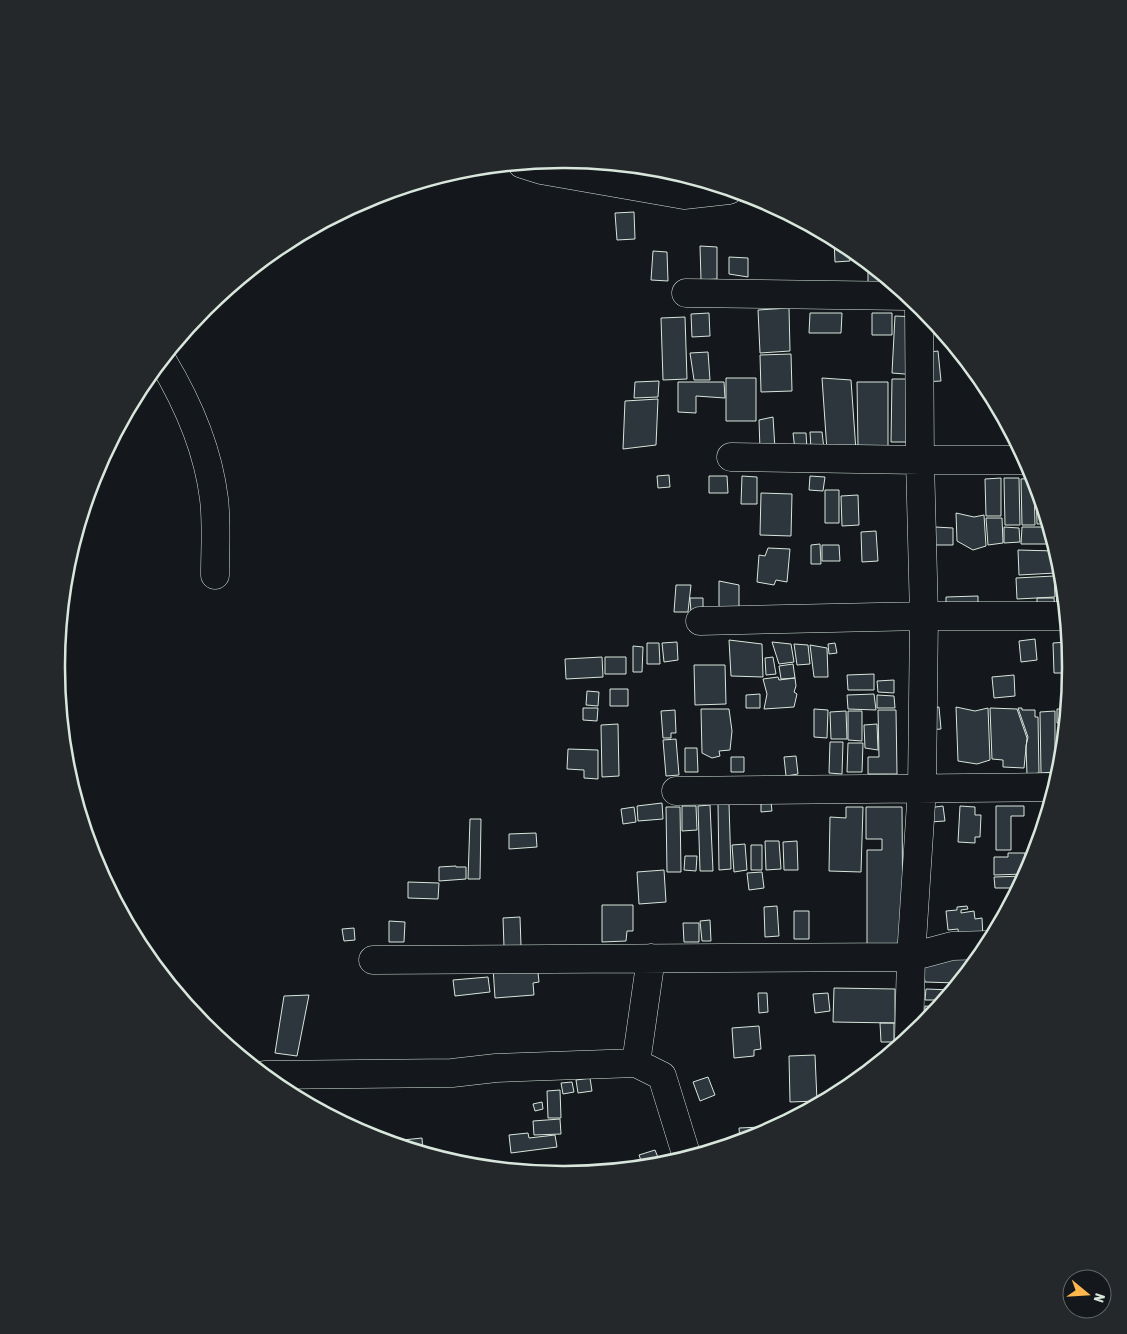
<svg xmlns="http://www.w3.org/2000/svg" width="1127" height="1334" viewBox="0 0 1127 1334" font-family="'Asap Condensed',sans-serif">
<rect width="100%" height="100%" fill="#14181c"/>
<path fill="#2c363c" stroke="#d8e6dc" d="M612,165L640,167L641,183L613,180Z
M634,212L635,239L617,240L615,213Z
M834,239L850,249V261L835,262Z
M700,246L717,247V279L701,280Z
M653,251L667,252L668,281L651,280Z
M729,257L748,258V277L729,274Z
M868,269H874L884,277V283L868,284Z
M789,308L790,351L760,353L758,310Z
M709,313L710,336L692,337L691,314Z
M810,313H842L841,333H809Z
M872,313H892V335H872Z
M895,316L918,317L917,375L892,373Z
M685,317L687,379L663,380L661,318Z
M938,351L941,381L922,382L921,353Z
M708,352L710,380H694L690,353Z
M791,354L792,391L761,392L760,355Z
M726,378H756V421H726Z
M822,378L851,380L856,451H827Z
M892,379H916L914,442H891Z
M659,381L658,397L634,398L635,382Z
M678,382H724L725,398L696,396V413L678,412Z
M857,382H888V446H858Z
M658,399L656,445L623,449L625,401Z
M773,417L775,449L760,450L759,420Z
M810,432H822L824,449H811Z
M793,433H806L807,449L795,450Z
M669,475L670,487L658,488L657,476Z
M709,476H727L728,493H709Z
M742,476L757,477V504H741Z
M810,476L825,477L823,491L809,490Z
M1001,478V516H986L985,479Z
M1004,478H1019L1020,525H1005Z
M1034,478L1035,525H1022L1021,479Z
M1036,485L1048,524H1037Z
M825,490H839V523H825Z
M761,493L792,494L791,536L760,535Z
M858,495L859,525L842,526L841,496Z
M956,513L974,517L984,515L986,546L973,550L957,541Z
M986,518H1002L1003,543L988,545Z
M935,527L953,528V545H926Z
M1004,527L1019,528L1020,542L1004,543Z
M1022,527H1048L1052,544H1021Z
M876,531L878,561L862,562L861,532Z
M820,544L821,564H811V545Z
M822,545H839L840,561H822Z
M768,548L790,549L787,582L776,580L774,585L757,582L759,555L765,556Z
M1018,550L1055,551L1056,573L1019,575Z
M1055,551L1061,568L1065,614H1057Z
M1054,576L1055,597L1017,599L1016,578Z
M719,581L739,585V614H719Z
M676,585H691L688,612H674Z
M978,596V611H946V597Z
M690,598H703V612L691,613Z
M1037,598H1054L1055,609L1037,610Z
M1035,639L1037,660L1021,662L1019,641Z
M729,640L762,644L763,677L731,676Z
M677,642L678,660L664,662L662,643Z
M772,642L791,644L794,662L779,664Z
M1068,642L1070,673H1054L1053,643Z
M647,643H659L660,664H647Z
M835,643L837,653L829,654L828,644Z
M794,644L808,645L810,664L797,665Z
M810,645L827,648L828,677H814Z
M633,646L643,647L642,672H633Z
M602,657L603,677L566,679L565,659Z
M605,657H626V674H605Z
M773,657L776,674L766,675L765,658Z
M793,664L795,678L781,679L779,666Z
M694,665H725L726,704L695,705Z
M874,674V690H848L847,675Z
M1014,675L1015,696L994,698L992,677Z
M778,677L779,680L795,678L796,686L794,692L797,694L794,707L764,709L767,694L763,679Z
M894,680V693L878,692L877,681Z
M610,689H628V706H610Z
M587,691L599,692L598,706L586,705Z
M760,694V708H746V695Z
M874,694L876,710L848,709L847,695Z
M877,695L894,696L895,708H877Z
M939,707L941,729L927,730L925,709Z
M956,707L975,711L988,708L990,760L977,764L958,761Z
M583,708H598L597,721L583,720Z
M990,708L1017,709L1027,738L1024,768L1003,767V760L992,759Z
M1018,708H1022V710H1035V717H1038L1039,773L1027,775L1026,746L1028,737Z
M701,709H729L732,731L730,750L719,751L720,756L712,758L702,753Z
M814,709L828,710L827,738L814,737Z
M1057,709H1067L1065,724L1057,723Z
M675,710L676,733H671V738H663L661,711Z
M878,710H896L897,774H868V757H879Z
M846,711L847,739H831L830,712Z
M848,711H862V741L848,740Z
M1055,711V772L1041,773L1040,712Z
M618,724L619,776L602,777L601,725Z
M877,724L878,750L865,748L864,725Z
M676,739L679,775L666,776L663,740Z
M830,742H843L842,774L829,773Z
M848,743H863L862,772H847Z
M685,748H697L698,772H685Z
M568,749L598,750V779L584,778V770L567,769Z
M796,756L798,774L786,776L784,757Z
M731,757H744V772H731Z
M771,802L772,811L761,812V803Z
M662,803L663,819L638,821L637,806Z
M718,804H729L731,869L719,870Z
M710,805L713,871H700L698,806Z
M682,806H696L697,830L682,831Z
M943,806L945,821L930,822L928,808Z
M960,806L975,807V815H981L980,837H975V843L958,842Z
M996,806H1024V816H1011V850H996Z
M634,807L636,822L623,824L621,809Z
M666,807H680L681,872H667Z
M846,807H863L861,872L829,871L830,817L846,818Z
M866,807H902L903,944H867V850H882V839H866Z
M470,819H481L480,879H468Z
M536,833L537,847L509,849V834Z
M765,841H779L781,869L766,870Z
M797,841L798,870H784L783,842Z
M745,844L747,870L734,872L732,845Z
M751,845H762V870H751Z
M1008,853H1025V874L994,875V857H1008Z
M685,856H697L696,871L684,870Z
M456,866V867H466V879L439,881V867Z
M664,870L666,902L639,904L637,872Z
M762,872L764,888L749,890L747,873Z
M1024,876L1018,888H995L994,877Z
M408,882L439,883L438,899L408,898Z
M602,905H633V931H627L626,941L602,942Z
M777,906L779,936L765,937L764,907Z
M967,906L968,909L961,910V913L974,911L975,919L982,918L983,938L959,940L958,929L948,930L946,911L957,910V907Z
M794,911H809V939H794Z
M520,917L521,946L504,947L503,918Z
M710,920L711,941H702L700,921Z
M389,921L405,922L404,942H389Z
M683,923H699V942H684Z
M354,928L355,940L344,941L342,929Z
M935,959H974V963L957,983L925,982L923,969Z
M537,963L539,982L533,983L534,995L495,998L493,967Z
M488,977L490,992L455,996L453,980Z
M834,988L895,989V1023L833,1022Z
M926,989L952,990L943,1000H925Z
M758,993H767L768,1012L759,1013Z
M828,993L830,1011L815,1013L813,994Z
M309,995L297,1056L275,1053L284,996Z
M925,1006L938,1007L924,1023Z
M880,1023H894V1042H881Z
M759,1026L761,1049L754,1050V1056L734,1058L732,1028Z
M815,1055L817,1101L790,1102L789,1056Z
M708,1077L715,1095L700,1101L693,1082Z
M590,1078L592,1091L578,1093L576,1080Z
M572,1082L574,1092L563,1094L561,1083Z
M560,1090L561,1118H548L547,1091Z
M542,1102L543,1109L535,1111L533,1104Z
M560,1119L561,1134L534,1135L533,1121Z
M761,1127V1134L740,1141L739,1128Z
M528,1133L529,1138L555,1135L557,1147L511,1153L509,1135Z
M422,1138L423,1152L394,1143L393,1141Z
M655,1150L661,1165L643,1166L639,1155Z"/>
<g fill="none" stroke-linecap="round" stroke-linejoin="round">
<g stroke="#d8e6dc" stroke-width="29">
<path id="minor" d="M522,164L541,170L684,195L729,190
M686,293L907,296
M162,360C188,403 208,449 214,499C217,524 215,550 215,575
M731,457L920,460H1025
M700,621L924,616H1066
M676,791L1055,787
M651,958L636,1063L662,1076L687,1157
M373,960L911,957L952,946L987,945
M909,1037L911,957L922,788L924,616L920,460L919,306
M265,1075L452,1073L496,1068L636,1063"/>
</g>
<use href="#minor" stroke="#14181c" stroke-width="28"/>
</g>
<path d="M0 0H1127V1334H0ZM563 168H564A498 498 0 0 1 1062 666V668A498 498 0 0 1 564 1166H563A498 498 0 0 1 65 668V666A498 498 0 0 1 563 168Z" fill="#24282b" fill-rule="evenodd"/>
<path fill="none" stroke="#d8e6dc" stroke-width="2.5" d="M563 168H564A498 498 0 0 1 1062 666V668A498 498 0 0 1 564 1166H563A498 498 0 0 1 65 668V666A498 498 0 0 1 563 168Z"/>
<g transform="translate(1087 1294) rotate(108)"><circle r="24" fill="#14181c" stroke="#626a69"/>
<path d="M0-4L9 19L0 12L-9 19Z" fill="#ffb74d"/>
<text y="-8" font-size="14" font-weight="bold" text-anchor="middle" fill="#d8e6dc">N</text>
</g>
</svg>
